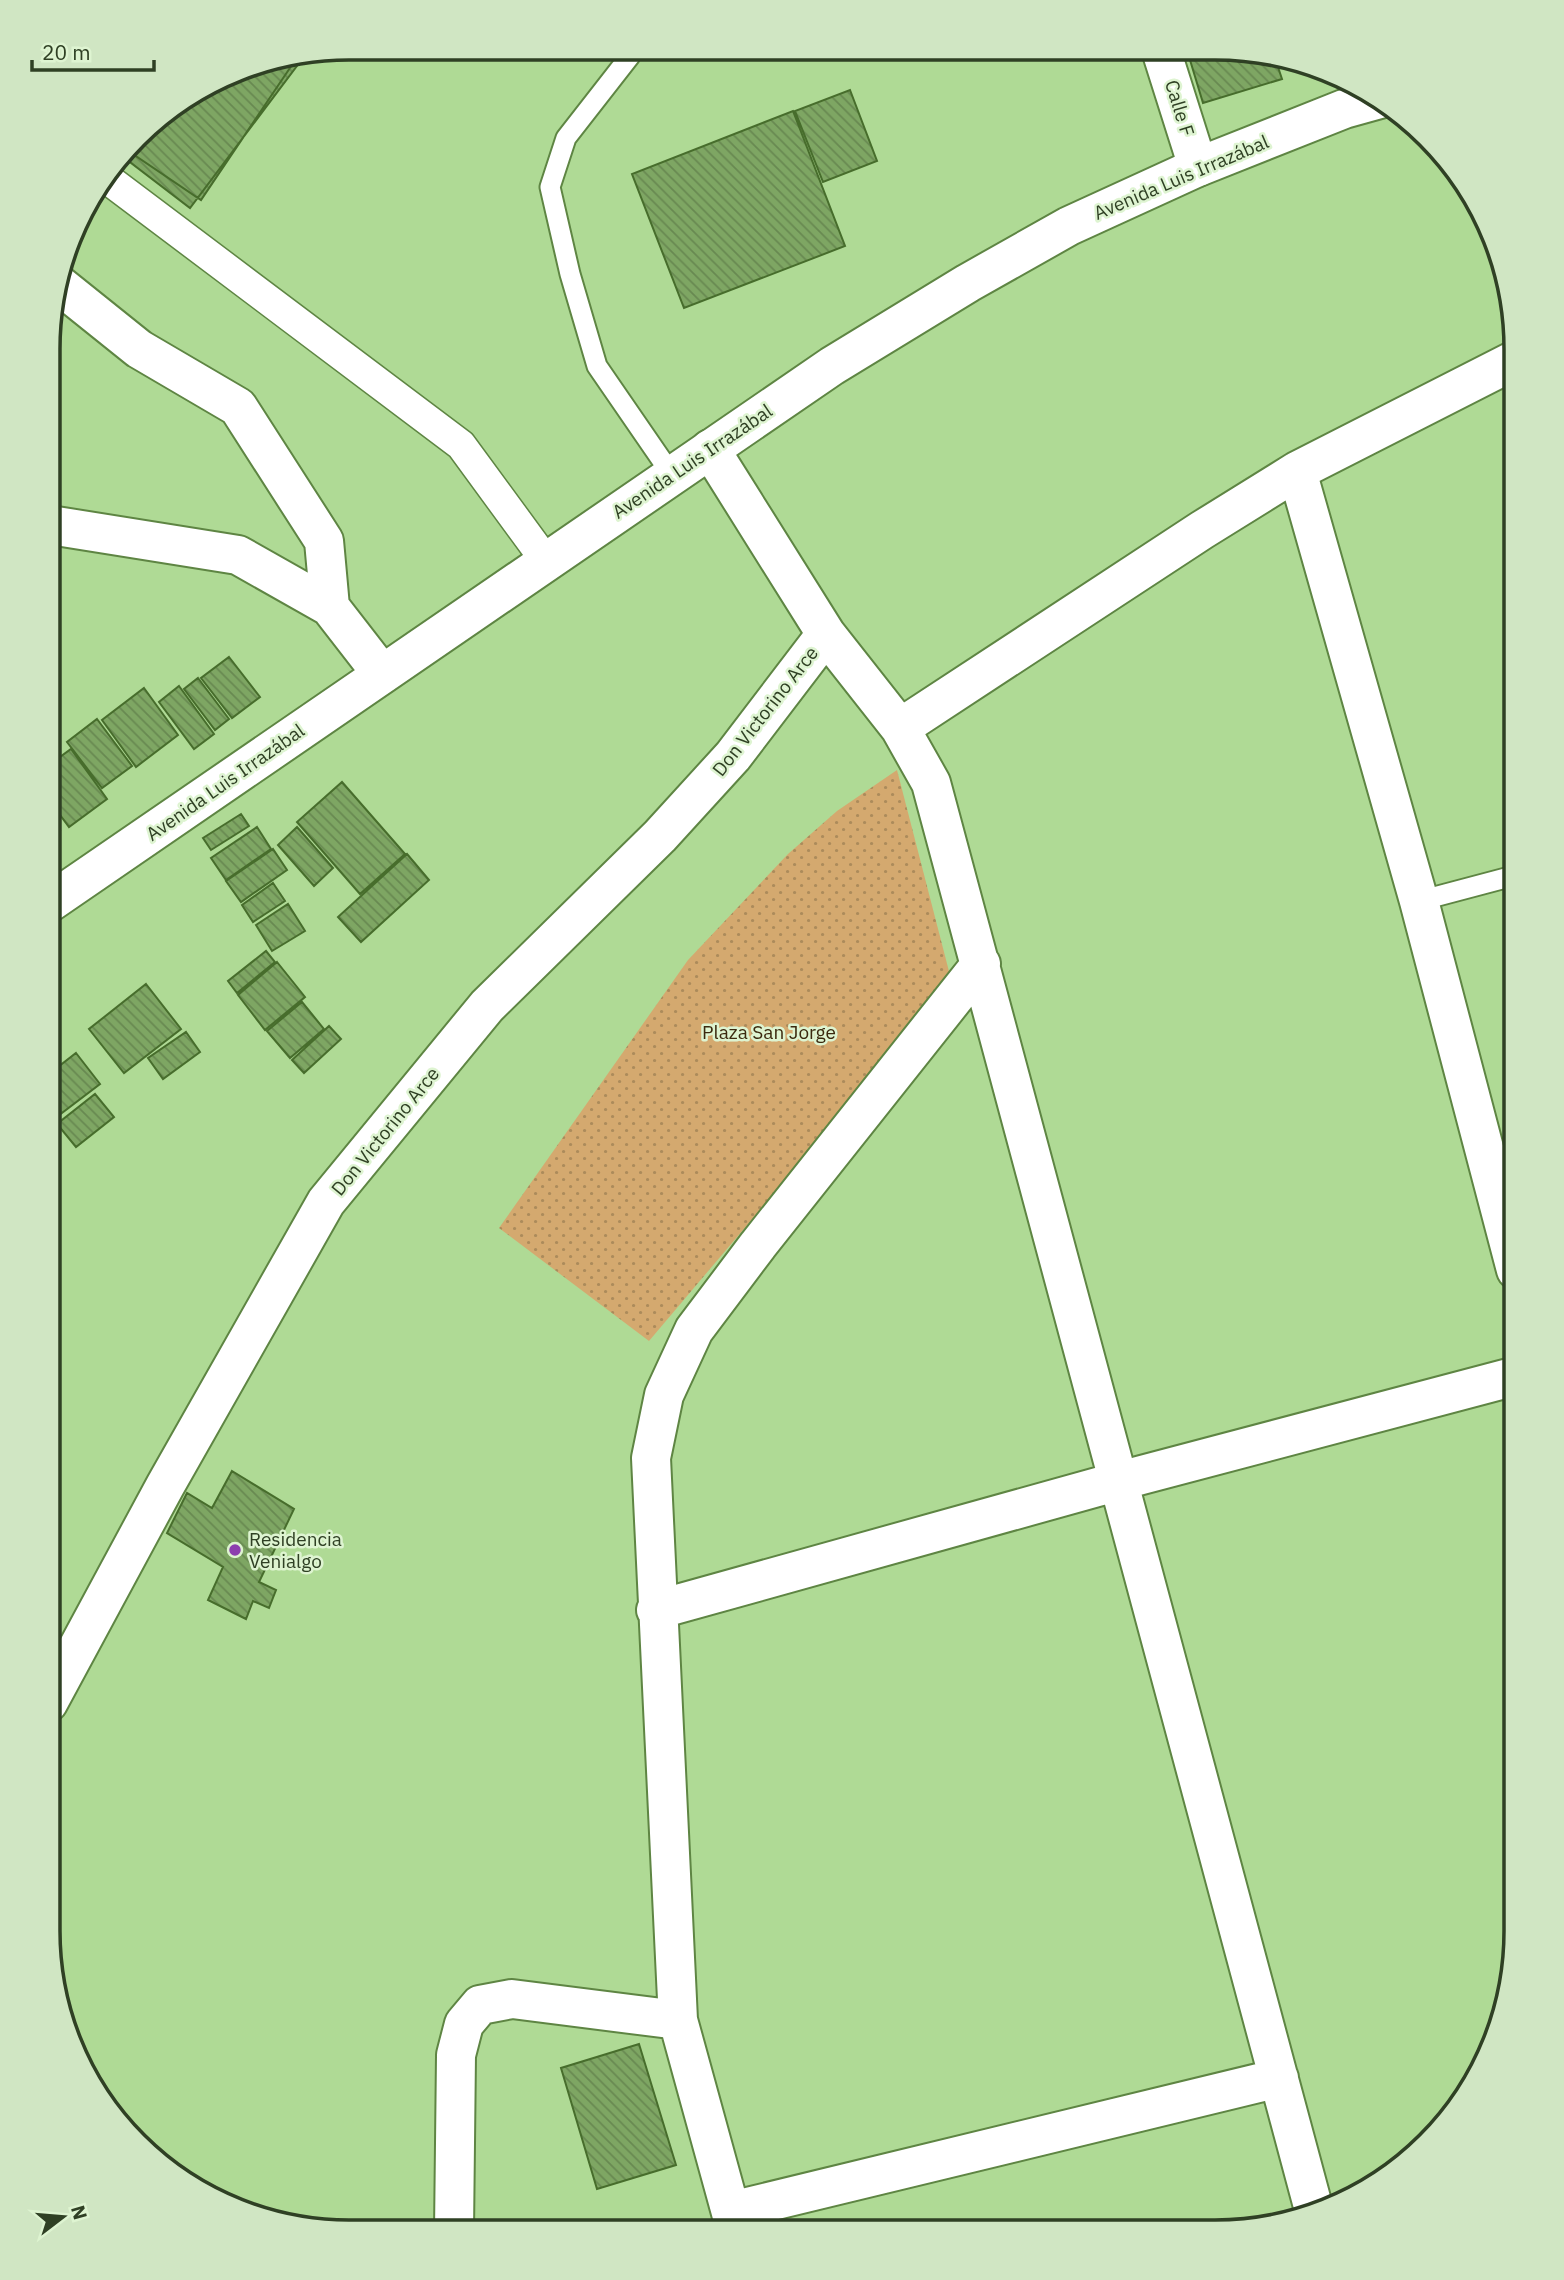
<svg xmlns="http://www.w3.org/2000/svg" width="1564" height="2280" viewBox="0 0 1564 2280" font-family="'IBM Plex Sans',sans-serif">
<defs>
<pattern id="park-dots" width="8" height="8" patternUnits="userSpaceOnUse" patternTransform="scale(1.75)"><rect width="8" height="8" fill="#d4a96f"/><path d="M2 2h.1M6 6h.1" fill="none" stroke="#ac8b5b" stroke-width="1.8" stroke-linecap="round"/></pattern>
<pattern id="building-back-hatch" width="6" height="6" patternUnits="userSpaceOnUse" patternTransform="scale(1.75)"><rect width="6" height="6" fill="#7ea663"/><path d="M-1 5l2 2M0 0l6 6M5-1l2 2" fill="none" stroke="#688951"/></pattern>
</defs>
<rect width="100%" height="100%" fill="#afda95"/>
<path fill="url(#park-dots)" d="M897,770L952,983L649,1341L499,1228L688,960L788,854L837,811Z"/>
<path fill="url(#building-back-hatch)" stroke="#476d2c" stroke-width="2" d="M1187,50H1255L1274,55L1282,79L1203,103Z
M306,54L190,208L122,156L150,122L251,63Z
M298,56L201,200L127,150L150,122L251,63Z
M850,90L877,161L823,182L795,111Z
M793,111L845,246L684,308L632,174Z
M229,657L260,697L232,718L201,678Z
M198,678L229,719L215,730L184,689Z
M179,686L214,734L194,749L159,702Z
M144,688L178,735L136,767L102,720Z
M97,719L132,766L102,788L67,742Z
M71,749L107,799L69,827L49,800V788L59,781L49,765Z
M342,782L405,854L360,894L297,822Z
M49,813L60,830L49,838Z
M241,814L249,826L211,850L203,838Z
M257,827L271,849L226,880L211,858Z
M297,827L333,868L314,886L278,845Z
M273,849L287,870L241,902L226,881Z
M407,854L429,880L361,942L338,917Z
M273,883L285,901L253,922L242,905Z
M288,904L305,931L272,951L256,925Z
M266,951L275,962L237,993L228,981Z
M277,962L305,997L265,1030L238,995Z
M146,984L181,1029L124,1073L89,1029Z
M302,1002L324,1029L290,1058L267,1031Z
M329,1026L341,1039L304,1073L292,1060Z
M186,1032L200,1052L163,1079L148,1058Z
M76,1053L100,1084L54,1119L49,1111V1074Z
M95,1094L114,1117L76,1147L57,1124Z
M232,1471L294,1509L259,1582L276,1590L269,1608L253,1601L246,1619L208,1600L223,1567L167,1533L187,1493L212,1508Z
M639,2044L676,2165L597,2189L561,2068Z"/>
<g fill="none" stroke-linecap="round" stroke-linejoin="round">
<g stroke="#5e8543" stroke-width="23">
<path id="service" d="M631,48L630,56L566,138L550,187L570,274L597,366L672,475
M1419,901L1517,875"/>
</g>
<g stroke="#5e8543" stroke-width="33">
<path id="pedestrian" d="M105,177L461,445L546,561"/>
</g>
<g stroke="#5e8543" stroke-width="42">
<path id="minor" d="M1161,50L1198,167
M58,284L139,349L238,407L324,541L330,607
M710,449L826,634L900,728L931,783L1314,2210
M1297,471L1419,901L1516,1270
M50,525L238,555L330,607L382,674
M900,728L1202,530L1297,471L1517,359
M656,1610L1119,1481L1516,1376
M48,1703L165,1486L326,1202L487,1006L660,836L733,756L826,634
M731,2211L1279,2078
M454,2231L456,2055L464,2024L480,2005L512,1999L678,2020
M736,2231L678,2020L651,1458L664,1395L694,1330L758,1245L981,964"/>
</g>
<g stroke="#5e8543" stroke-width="42">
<path id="secondary" d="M49,903L832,366L968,283L1069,226L1198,167L1344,109L1380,99"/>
</g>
<use href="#service" stroke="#fff" stroke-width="19"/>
<use href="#pedestrian" stroke="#fff" stroke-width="30"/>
<use href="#minor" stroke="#fff" stroke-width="38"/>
<use href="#secondary" stroke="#fff" stroke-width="38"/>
</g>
<circle fill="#8c3eae" stroke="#def4d1" stroke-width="2.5" cx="235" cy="1550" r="7"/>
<g text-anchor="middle" stroke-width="5" stroke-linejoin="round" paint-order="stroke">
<g font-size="19" fill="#2f4024" stroke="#def4d1">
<text transform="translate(1180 108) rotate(73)" y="7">Calle F</text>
<text transform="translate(1181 177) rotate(-23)" y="7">Avenida Luis Irrazábal</text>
<text transform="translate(692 461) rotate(-34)" y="7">Avenida Luis Irrazábal</text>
<text transform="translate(765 711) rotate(-52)" y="7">Don Victorino Arce</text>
<text transform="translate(225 782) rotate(-35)" y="7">Avenida Luis Irrazábal</text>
<text transform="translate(385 1131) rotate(-51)" y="7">Don Victorino Arce</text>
</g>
<g font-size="19" fill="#3b290e" stroke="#def4d1">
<text x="769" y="1039">Plaza San Jorge</text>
</g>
<g font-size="19" fill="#2f4024" stroke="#def4d1" text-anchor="start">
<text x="249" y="1546">Residencia<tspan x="249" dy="22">Venialgo</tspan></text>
</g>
</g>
<path d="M0 0H1564V2280H0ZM349 60H1215A289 289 0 0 1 1504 349V1931A289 289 0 0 1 1215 2220H349A289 289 0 0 1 60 1931V349A289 289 0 0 1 349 60Z" fill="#d0e6c3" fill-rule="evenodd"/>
<path fill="none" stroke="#2f4024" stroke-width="3.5" d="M349 60H1215A289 289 0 0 1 1504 349V1931A289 289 0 0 1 1215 2220H349A289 289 0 0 1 60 1931V349A289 289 0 0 1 349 60Z"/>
<g transform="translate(63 2217) rotate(74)" stroke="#def4d1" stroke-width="5" paint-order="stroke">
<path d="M0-5L12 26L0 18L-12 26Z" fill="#2f4024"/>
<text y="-10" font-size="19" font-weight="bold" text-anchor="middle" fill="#2f4024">N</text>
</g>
<path d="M32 60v10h122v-10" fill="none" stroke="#2f4024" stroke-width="3.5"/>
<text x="42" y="60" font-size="21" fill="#2f4024" stroke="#def4d1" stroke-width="5" paint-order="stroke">20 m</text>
</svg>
